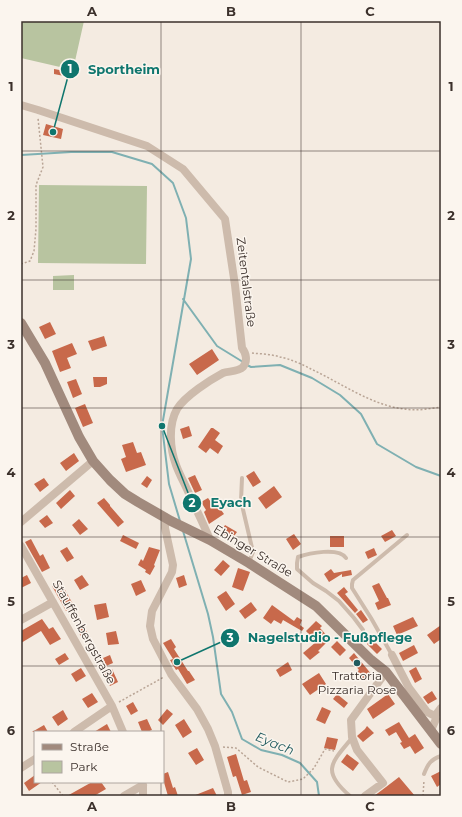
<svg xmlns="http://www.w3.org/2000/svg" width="462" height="817" viewBox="0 0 462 817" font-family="Montserrat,sans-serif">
<rect width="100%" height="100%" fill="#f4ebe1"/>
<path fill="#b8c4a0" d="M21,21H84L73,70L21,58Z
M39,185L147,186L146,264L38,263Z
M74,275V290H53V276Z"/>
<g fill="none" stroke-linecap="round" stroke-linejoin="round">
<path stroke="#7fb0b2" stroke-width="2" d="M21,155L71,152H112L152,164L173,183L186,218L191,259L162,426L169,484L180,521
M183,299L217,346L243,362
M247,365L251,367L280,365L312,378L340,395L361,414L377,444L416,467L441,476
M183,531L208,614L213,637L221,694L232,712L242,739L261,750L282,755L300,763L317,782L319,796"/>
</g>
<path fill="#c8694b" d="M54,69L65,71L64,76L54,74Z
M46,124L63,129L61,139L43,135Z
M50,322L56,334L45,339L39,327Z
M104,336L107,346L92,351L88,341Z
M72,343L77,354L67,358L71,368L60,372L52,351Z
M212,349L219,360L197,375L189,364Z
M93,377H107V384L100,387H94Z
M76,379L82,394L73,398L67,382Z
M85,404L93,423L83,427L75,408Z
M189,426L192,436L183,439L180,429Z
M211,428H213L220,433L215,440L223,446L218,454L210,448L206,453L198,447Z
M133,442L137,453L141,452L146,465L126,472L121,459L126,457L122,445Z
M74,453L79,461L66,471L60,463Z
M254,471L261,482L253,487L246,476Z
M195,475L202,490L195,493L188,478Z
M147,476L152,480L147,488L141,484Z
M44,478L49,485L40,492L34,484Z
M274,486L282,497L266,509L258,498Z
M70,490L75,496L61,509L56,503Z
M104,498L110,505V506L124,522L118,527L97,503Z
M208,498L213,505L216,503L224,514L209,524L204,512L206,510L201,502Z
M47,515L53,523L45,528L39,521Z
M79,519L88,529L80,535L72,525Z
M225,525L237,532L232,539L221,532Z
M392,530L396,536L385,542L381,536Z
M294,534L301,544L293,550L286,539Z
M123,535L139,543L136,549L120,541Z
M330,536H344V547H330Z
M31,539L40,556L43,554L50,568L42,572L25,542Z
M67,547L74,558L67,562L60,551Z
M149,547L160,550L154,565L155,566L150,575L145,572L146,570L138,565L141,559L143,561Z
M374,548L377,555L368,559L365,552Z
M223,560L230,566L221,576L214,570Z
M238,568L250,572L243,591L232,587Z
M331,569L334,573L351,570L352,575L342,577V574L329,582L324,574Z
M27,575L31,583L21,588V578Z
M82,575L89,585L80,590L74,580Z
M184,575L187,585L179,588L176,578Z
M141,580L146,591L136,596L131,584Z
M60,581L74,606L66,611L52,586Z
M379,583L387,598H388L391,605L378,610L375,603L379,601L372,586Z
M344,587L348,592L345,594L358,610L355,613L337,593Z
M226,591L235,604L226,611L217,597Z
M251,602L257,610L245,619L239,611Z
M106,603L109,617L97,620L94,605Z
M272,605L294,621L297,617L302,620L300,625L304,628L302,631L283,620L281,624L274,620L271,624L263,618Z
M361,610L368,620L363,623L356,614Z
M413,617L418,626L397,635L393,626Z
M42,619L49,629L53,627L61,639L50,645L41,631L21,643V631Z
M316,621L322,626L320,628L330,639L318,651L320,652L310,660L303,653L316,642L306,631Z
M441,625V639L434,644L427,635Z
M84,627L90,637L83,640L78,631Z
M116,631L119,644L108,645L106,633Z
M171,639L176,647L174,649L188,671H189L195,680L187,684L178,669L176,670L170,660L173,659L163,643Z
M372,639L382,649L377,654L367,644Z
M337,641L346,650L340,656L331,647Z
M414,645L418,653L403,661L399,653Z
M65,653L69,659L59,665L55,659Z
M354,653L372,675L365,681L357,672L359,670L349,658Z
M110,655L113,663L106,666L103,658Z
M288,662L292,670L280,677L276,670Z
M416,667L422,679L415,683L409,671Z
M81,668L86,676L76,682L71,674Z
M112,669L118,682L110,686L103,673Z
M319,673L326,684L310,695L302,684Z
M432,691L437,699L428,704L423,697Z
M92,693L98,702L88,708L82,699Z
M337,694L348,703L344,708L333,699Z
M388,694L395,704L373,719L367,709Z
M133,702L138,711L131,715L126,706Z
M322,707L331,711L325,724L316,720Z
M167,709L173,714L163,725L158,720Z
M63,710L68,719L58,726L52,717Z
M147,719L152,730L147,732H142L138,722Z
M184,719L192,732L183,738L175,725Z
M399,722L409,738L415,734L424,748L415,754L410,746L404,749L400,743L402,742L396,732L389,736L385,730Z
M107,724L111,732H94Z
M44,725L48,732H32Z
M367,726L374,733L363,742L357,736L365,729Z
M327,737L338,739L335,750L324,748Z
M197,748L204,760L196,765L188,753Z
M236,754L244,781L247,780L251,792L242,795L236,776L233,777L227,757Z
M347,754L359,763L353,771L341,762Z
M441,771V784L437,787L431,776Z
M168,772L173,788L175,787L178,796H168L163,779V774Z
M35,775V782H42L29,791L24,783Z
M399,777L415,796H374L386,787Z
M92,782H101L106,789L94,796H67Z
M213,788L217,796H193Z"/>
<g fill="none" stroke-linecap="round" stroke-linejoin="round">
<path stroke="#b9a596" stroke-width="1.5" stroke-dasharray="2 2" stroke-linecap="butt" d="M21,264L30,261L34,251L36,229V185L43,167L38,118
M252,353C261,354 271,354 280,357C290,359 302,364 311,369C341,383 371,405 404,409C416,411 429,409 441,407
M119,702L164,677
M223,747L236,748L258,767L288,782L303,779L314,768L325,749L334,751
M52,782L63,796
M423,796L424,780"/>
<path stroke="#cdbbac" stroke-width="4" d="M242,478L241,501L253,552L249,562
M346,558C339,547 309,553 298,557L297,563V569L313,583L326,591L339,601L354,618L363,630L362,639L356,644
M392,655L371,618L352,588V584L353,580L407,535
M424,774C428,764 430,760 441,756
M350,796C321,771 331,763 352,738"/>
<path stroke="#cdbbac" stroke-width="8" d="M21,105L38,110L147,146L183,169L225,219L235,285L242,348C246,353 248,361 243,367C238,372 228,371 223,373C210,380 185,396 177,409C168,425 170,449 176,465C180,476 186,486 190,496C197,511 204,525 210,540
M165,517V528L173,565L172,572L152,611L150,626L153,639L171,674L197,709L208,729L215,746L228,792V796
M21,522L93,461
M21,546L112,706L123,732
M21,620L53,602
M392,655L409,688L427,712L435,716
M431,730L436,719L435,716L441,708
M74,732L112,706
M21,768L35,759
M142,782L143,785V796
M124,796L143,785
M365,796L383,783L357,750L352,737L351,720L386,672"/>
<path stroke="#a18a7d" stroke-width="10" d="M21,323L45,363L79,437L93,461L110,480L125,494L138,502L171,521L210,540L249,563L316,606L371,660L386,672L441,744"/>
</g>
<path fill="none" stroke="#3b302b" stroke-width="1" stroke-opacity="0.55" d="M161,21V732M301,21V796M21,151H441M21,280H441M21,408H441M21,537H441M21,666H441M161,782V796"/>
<circle fill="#1f5a5e" stroke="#fbf5ee" stroke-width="1.5" cx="357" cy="663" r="4"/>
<g text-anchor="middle" stroke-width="3" stroke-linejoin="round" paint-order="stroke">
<g font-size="12" fill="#3b302b" stroke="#fbf5ee">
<text transform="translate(246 282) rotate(83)" y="4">Zeitentalstraße</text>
<text transform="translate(253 551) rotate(31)" y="4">Ebinger Straße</text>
<text transform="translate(84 632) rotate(61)" y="4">Stauffenbergstraße</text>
</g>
<g font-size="12" fill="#3b302b" stroke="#fbf5ee">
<text x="357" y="680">Trattoria<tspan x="357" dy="14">Pizzaria Rose</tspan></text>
</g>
<g font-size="13" font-style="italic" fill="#1f5a5e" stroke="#fbf5ee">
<text transform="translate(275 743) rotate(22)" y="5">Eyach</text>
</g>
</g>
<path fill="none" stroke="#0f766e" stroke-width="1.5" d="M53 132L70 69M162 426L192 503M177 662L230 638"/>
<g fill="#0f766e" stroke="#fbf5ee" stroke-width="1.5">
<circle cx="53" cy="132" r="4"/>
<circle cx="162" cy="426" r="4"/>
<circle cx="177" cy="662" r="4"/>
<circle cx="70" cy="69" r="10"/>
<circle cx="192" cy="503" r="10"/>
<circle cx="230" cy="638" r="10"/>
</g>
<g font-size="12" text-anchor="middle" font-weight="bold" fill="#fff">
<text x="70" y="73">1</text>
<text x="192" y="507">2</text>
<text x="230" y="642">3</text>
</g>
<g font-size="13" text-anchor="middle" font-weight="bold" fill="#0f766e" stroke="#fbf5ee" stroke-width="3" stroke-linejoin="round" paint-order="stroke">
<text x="124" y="74">Sportheim</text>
<text x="231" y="507">Eyach</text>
<text x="330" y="642">Nagelstudio - Fußpflege</text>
</g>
<rect width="462" height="817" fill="none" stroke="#fbf5ee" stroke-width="44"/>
<rect x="34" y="731" width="130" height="52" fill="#fbf5ee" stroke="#aea6a0"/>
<rect x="42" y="744" width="20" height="6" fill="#a18a7d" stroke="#aea6a0"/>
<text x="70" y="751" font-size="12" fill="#3b302b">Straße</text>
<rect x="42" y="761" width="20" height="12" fill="#b8c4a0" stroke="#aea6a0"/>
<text x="70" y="771" font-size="12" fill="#3b302b">Park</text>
<rect x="22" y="22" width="418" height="773" fill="none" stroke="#3b302b" stroke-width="1.5"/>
<g font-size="13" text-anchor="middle" font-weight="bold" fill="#3b302b">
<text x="92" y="16">A</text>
<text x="231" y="16">B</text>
<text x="370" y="16">C</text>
<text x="11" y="91">1</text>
<text x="451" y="91">1</text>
<text x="11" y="220">2</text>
<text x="451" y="220">2</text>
<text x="11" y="349">3</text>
<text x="451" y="349">3</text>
<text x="11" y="477">4</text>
<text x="451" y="477">4</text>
<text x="11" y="606">5</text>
<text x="451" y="606">5</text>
<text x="11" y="735">6</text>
<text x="451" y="735">6</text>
<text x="92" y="811">A</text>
<text x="231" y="811">B</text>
<text x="370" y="811">C</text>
</g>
</svg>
